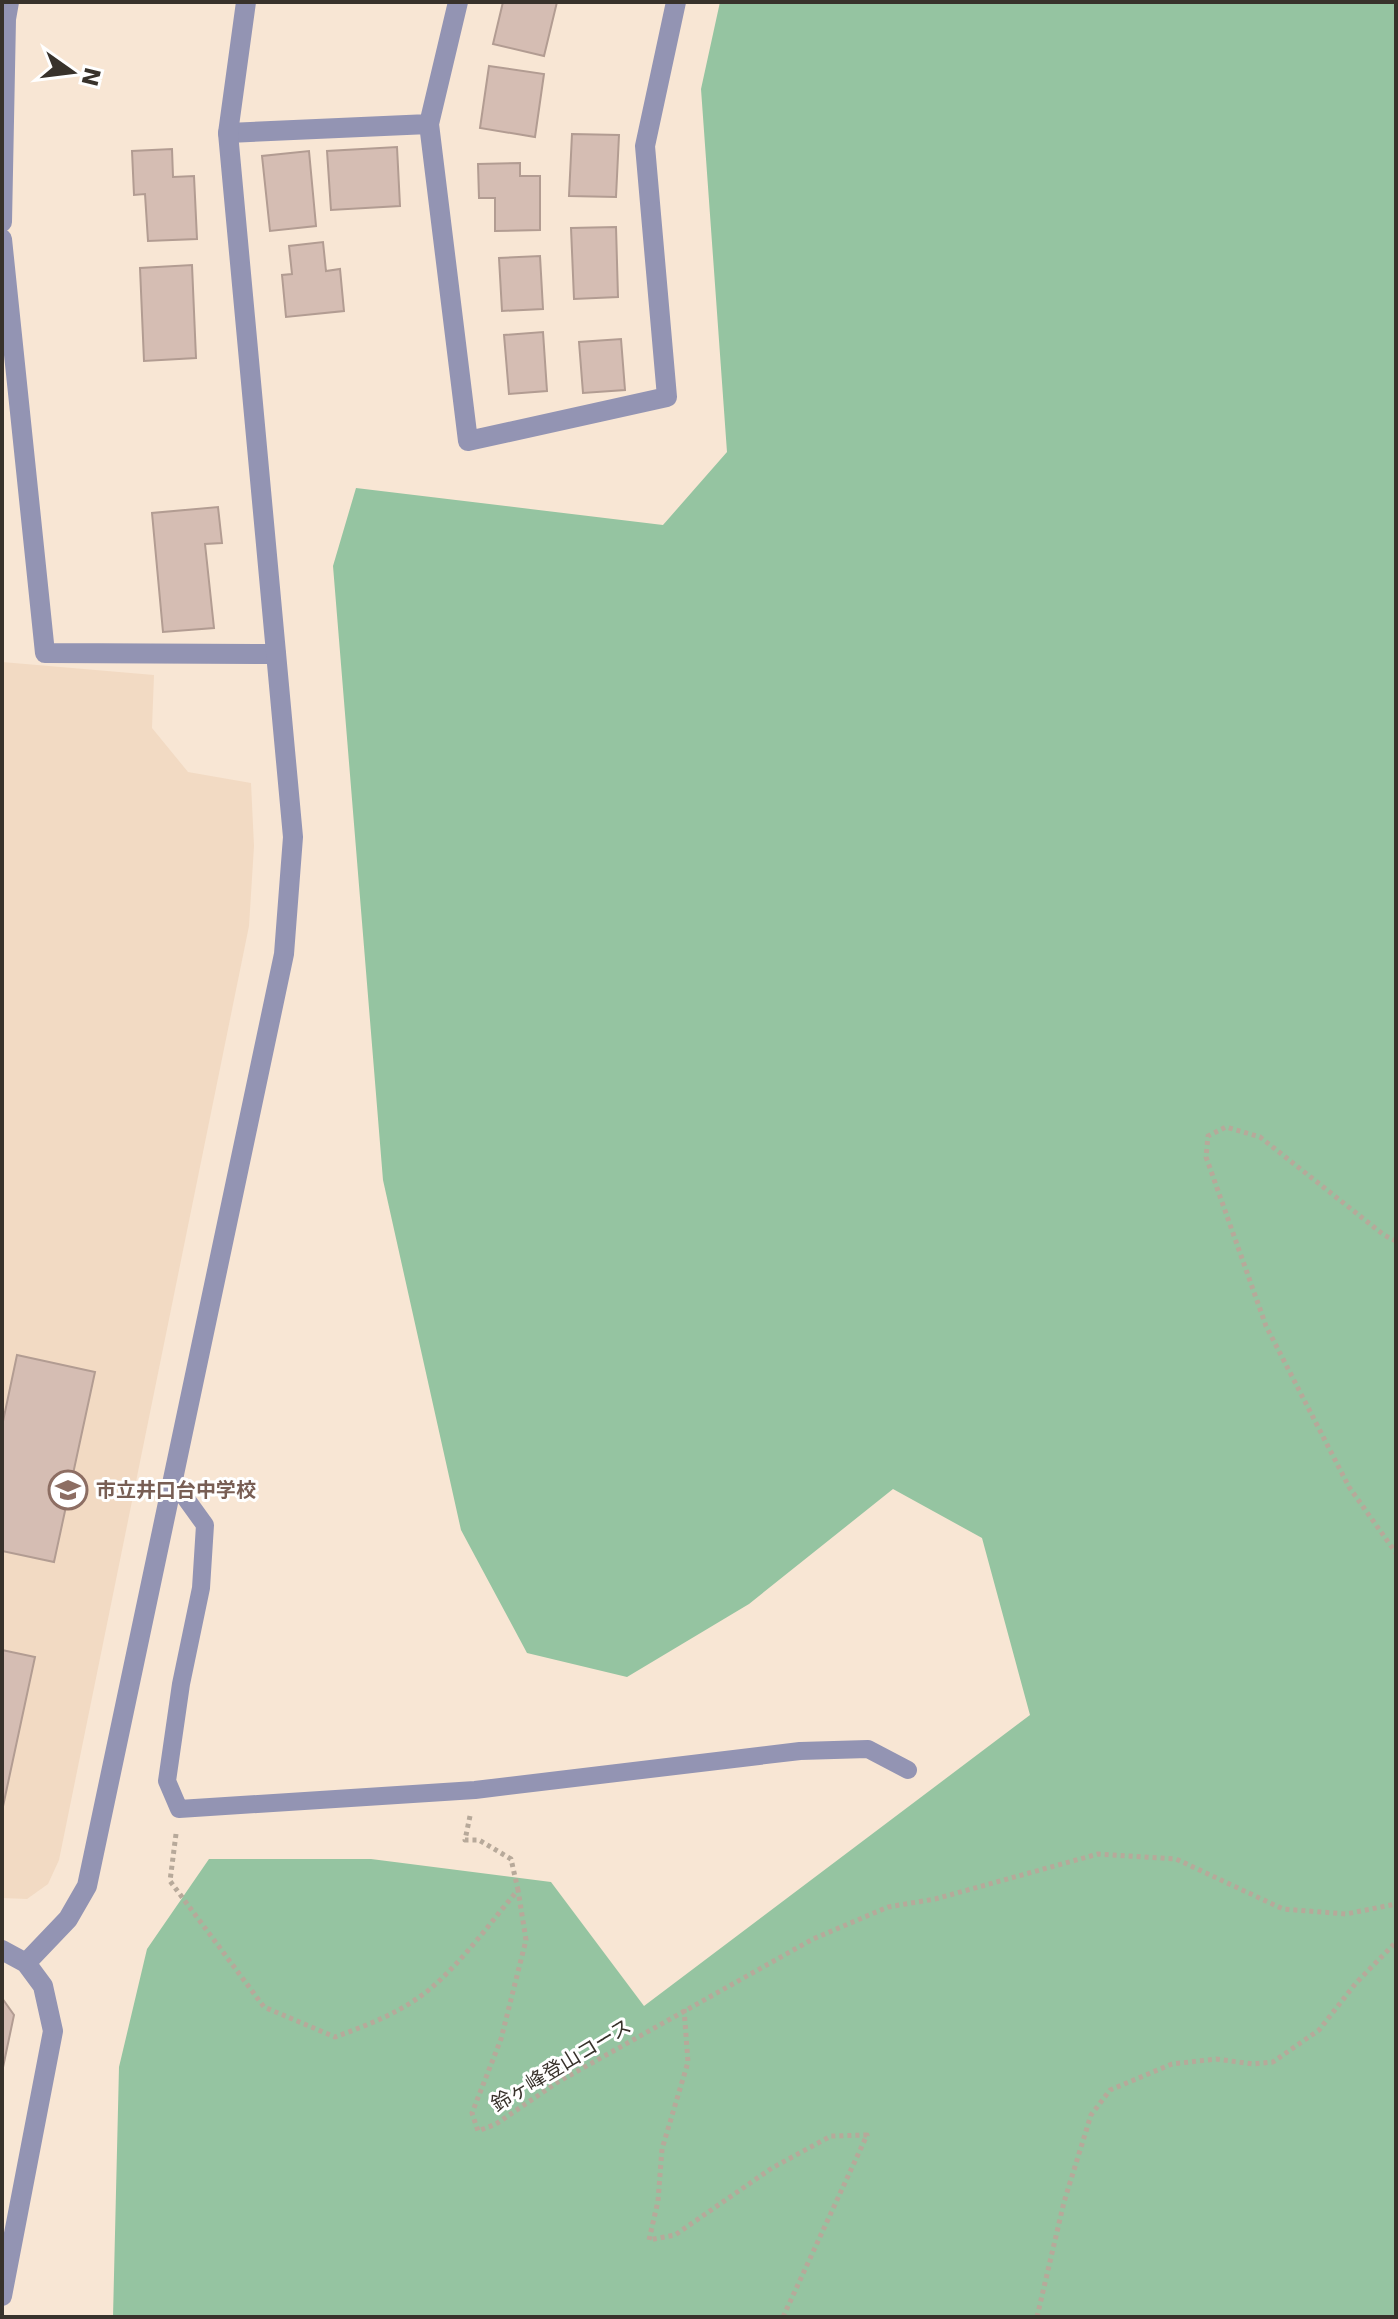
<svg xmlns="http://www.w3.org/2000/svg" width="1398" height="2319" viewBox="0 0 1398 2319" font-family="'DejaVu Sans','Noto Sans JP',sans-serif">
<rect width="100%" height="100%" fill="#f8e6d4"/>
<path fill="#f2dac3" d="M2,662L154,675L152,728L188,772L251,783L254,846L249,926L59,1860L48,1884L27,1899L2,1898Z"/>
<path fill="#95c4a1" d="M720,2H1396V2317H113L119,2067L147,1949L209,1859H371L551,1882L644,2006L1030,1715L982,1538L893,1489L749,1604L627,1677L527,1653L461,1530L383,1180L333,566L356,488L663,525L727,452L701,89Z"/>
<path fill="#d5bdb3" stroke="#b29c92" stroke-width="2" d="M503,2H557L544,56L493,44Z
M489,66L544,74L535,137L480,128Z
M572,134L619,135L616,197L569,196Z
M397,147L400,206L331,210L327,151Z
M172,149L173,177L194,176L197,239L148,241L145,194L134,195L132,151Z
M309,151L316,226L270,231L262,156Z
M520,163V176H540V230L495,231V198H479L478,164Z
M616,227L618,297L574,299L571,228Z
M323,242L326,271L340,269L344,311L286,317L282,275L292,274L289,246Z
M540,256L543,309L502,311L499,258Z
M192,265L196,358L144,361L140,268Z
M543,332L547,391L509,394L504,335Z
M621,339L625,390L583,393L579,342Z
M218,507L222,543L205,544L214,628L163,632L152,513Z
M17,1355L95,1372L54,1562L2,1551V1426Z
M2,1650L35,1657L2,1811Z
M2,1998L14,2015L2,2072Z"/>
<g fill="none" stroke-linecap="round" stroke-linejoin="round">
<path stroke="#b7a99a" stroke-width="5" stroke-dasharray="4 4" stroke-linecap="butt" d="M1396,1241L1384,1235L1260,1137L1226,1127L1208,1136L1206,1157L1266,1326L1349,1487L1396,1553
M470,1816L465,1840H479L511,1859L518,1890
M176,1834L170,1881L264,2007L335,2037C368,2025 402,2012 430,1989C463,1961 490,1923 518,1890L526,1940L501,2039L472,2113L478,2131L496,2124L558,2082L813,1939L888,1907L935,1899L1098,1854L1176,1859L1283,1909L1346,1914L1396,1904
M684,2009L688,2062L662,2149L658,2201L649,2240L675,2235L772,2168L831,2136L867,2135L783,2317
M1037,2317L1064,2202L1091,2115L1110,2090L1172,2064L1216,2059L1253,2064L1273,2062L1319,2030L1356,1983L1396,1942"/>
<path stroke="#9394b3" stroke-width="18" d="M174,1482L205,1525L201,1588L181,1684L167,1781L179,1809L475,1790L800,1751L868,1749L908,1770"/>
<path stroke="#9394b3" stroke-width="20" d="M458,2L429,124L468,441L667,397L645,146L676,2
M228,133L429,124
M2,222L6,19L9,2
M2,239L45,653L276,654"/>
<path stroke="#9394b3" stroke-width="20" d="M2,1950L26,1963L43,1986L53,2031L2,2296
M26,1963L68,1919L87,1886L284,954L293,837L228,133L246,2"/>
</g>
<defs>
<g id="school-ring" transform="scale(2)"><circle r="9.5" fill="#fff" stroke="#8d6e63" stroke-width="1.5"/><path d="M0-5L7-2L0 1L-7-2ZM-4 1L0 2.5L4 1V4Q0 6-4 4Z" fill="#8d6e63"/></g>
</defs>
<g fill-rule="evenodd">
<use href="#school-ring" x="68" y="1490"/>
</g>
<g text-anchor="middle" stroke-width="6" stroke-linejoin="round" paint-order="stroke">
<g font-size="20" font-weight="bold" fill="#785e54" stroke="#fff" text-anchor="start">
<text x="96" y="1497">市立井口台中学校</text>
</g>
<g font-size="20" fill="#38322b" stroke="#fff">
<text transform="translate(561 2065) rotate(-31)" y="7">鈴ヶ峰登山コース</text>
</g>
</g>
<rect width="1398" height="2319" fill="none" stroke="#38322b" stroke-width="8"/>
<g transform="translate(72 72) rotate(104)" stroke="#ffffff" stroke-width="6" paint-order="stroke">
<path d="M0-6L14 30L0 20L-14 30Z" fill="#38322b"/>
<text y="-12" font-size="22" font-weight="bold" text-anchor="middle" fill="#38322b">N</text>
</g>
</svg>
